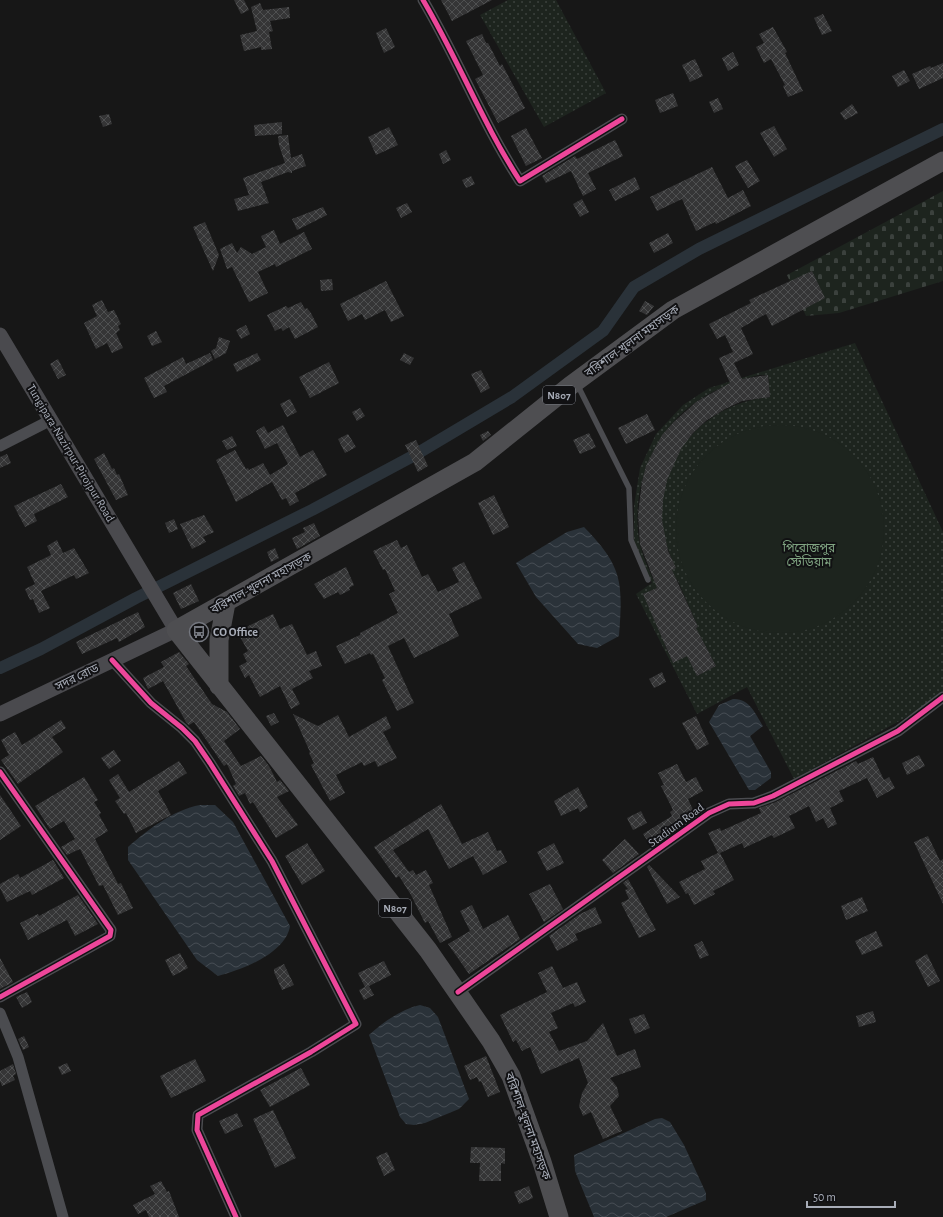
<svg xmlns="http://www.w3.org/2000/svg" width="943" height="1217" viewBox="0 0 943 1217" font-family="'Alegreya Sans','Noto Sans Bengali',sans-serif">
<defs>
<pattern id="grass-dots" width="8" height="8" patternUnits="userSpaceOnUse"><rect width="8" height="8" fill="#1d241e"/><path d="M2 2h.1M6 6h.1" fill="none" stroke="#3b413d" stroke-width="1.8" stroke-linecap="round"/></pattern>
<pattern id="cemetery-stones" width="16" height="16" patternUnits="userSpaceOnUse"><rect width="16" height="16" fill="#1d241e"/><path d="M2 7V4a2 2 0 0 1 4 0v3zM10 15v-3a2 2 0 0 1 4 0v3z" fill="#3b413d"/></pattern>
<pattern id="water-waves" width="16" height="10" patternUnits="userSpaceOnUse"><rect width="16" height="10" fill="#2a3239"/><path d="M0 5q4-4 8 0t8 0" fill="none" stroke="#464d54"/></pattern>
<pattern id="building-cross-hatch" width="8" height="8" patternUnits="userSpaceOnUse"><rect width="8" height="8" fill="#353536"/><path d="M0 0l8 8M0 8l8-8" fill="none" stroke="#4f5051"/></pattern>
</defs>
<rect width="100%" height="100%" fill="#171717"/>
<path fill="url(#grass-dots)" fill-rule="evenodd" d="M508,0H556L606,93L544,127L480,15Z
M855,343L943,532V697L794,779L747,687L697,714L636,594L652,583L634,541V506L640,468L656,434L683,405L709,388ZM759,375H768L770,397C702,403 653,462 663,530C665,544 671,556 675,568L653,579C648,568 643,556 640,545C630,496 649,439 688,408C709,391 734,381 759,375ZM677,579L698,627L665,642L644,594ZM700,636L716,666L697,676ZM676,641L673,662L665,646Z"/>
<path fill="url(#cemetery-stones)" d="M943,191V281L839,313L806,316L787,275Z"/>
<path fill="#1d241e" d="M676 529a104 104 0 1 1 208 0a104 104 0 1 1-208 0Z"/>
<path fill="url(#water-waves)" d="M584,527C623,567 623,582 619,636L597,648L578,644L536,597L516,563L567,532Z
M733,699C749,698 755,713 763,726L750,736L771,772V778L755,790H749L709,722L719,705Z
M200,805H215L233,822L290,926C286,953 242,970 218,976L197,960L128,860V847C149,829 173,810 200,805Z
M420,1005L430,1008L438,1017L469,1099L459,1109L425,1123L414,1125L406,1124L400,1117L369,1035C383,1022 402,1009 420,1005Z
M662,1118L670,1122L684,1145L706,1193V1200L666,1217H594L575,1171L574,1155L655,1119Z"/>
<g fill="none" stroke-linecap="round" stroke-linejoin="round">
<path stroke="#2a3239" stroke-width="12" d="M0,668L41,649L136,598L312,510L413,456L512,397L603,331L634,287L699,249L943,129"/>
</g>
<path fill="url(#building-cross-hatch)" d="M234,0H244L249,10L241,14Z
M441,0H492L452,21Z
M260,3L263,10L289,7L290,18L270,21L273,31L269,32L272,49L261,50V47L244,51L240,35L257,31L251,7Z
M823,14L832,31L822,35L814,18Z
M773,27L787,52L785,53L803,91L788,97L783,86L785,85L771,59L764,63L756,47L764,43L759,34Z
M386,28L395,47L384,53L376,33Z
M482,34L486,43H488L500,66L502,64L525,108L498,123L475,79L483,75L466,41Z
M733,52L739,65L728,71L722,58Z
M695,59L703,76L690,82L682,65Z
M943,63V78L919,89L912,74L930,66L931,68Z
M904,70L910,81L898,87L892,76Z
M673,93L678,106L660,113L655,100Z
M718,98L723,109L714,113L709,102Z
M852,104L858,113L845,120L840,113Z
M109,114L112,124L103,127L99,116Z
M282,122V134L255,136L254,125Z
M774,126L787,149L774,157L760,133Z
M389,127L398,145L376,155L368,137Z
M526,128L542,158L526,166L511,136Z
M288,135L291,158L302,154L306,166L292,171V173L288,172L261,182L269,203L238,211L234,199L249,195L243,178L285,163L279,145L278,136Z
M615,140L623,156L588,173L596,189L583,196L571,171L546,183L542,176L575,156L577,159Z
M446,150L451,160L443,164L439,154Z
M747,160L760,181L748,188L735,166Z
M712,167L728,198L743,190L751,206L716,224L715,222L696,231L682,199L657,211L650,197Z
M471,176L475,184L466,188L462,180Z
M635,177L640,189L615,201L609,190Z
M582,199L589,212L580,217L573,204Z
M407,203L412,212L401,218L396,208Z
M323,207L327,215L297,230L292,219Z
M205,222L219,255L213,271L193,227Z
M274,230L280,244L304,232L312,249L276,267L275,264L258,272L268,293L249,302L232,267L227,269L220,249L232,243L237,253L241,247L252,254L266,247L261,236Z
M668,233L673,243L654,253L649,243Z
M812,271L825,298L772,326L766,314L741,328L753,354L734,363L742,379L768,375L770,397L742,401L725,409L707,420L693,433L681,449L667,480L663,500L662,520L668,551L676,568L672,570L698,627L696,628L716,666L697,676L687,656L673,663L643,594L657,588L640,544L638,514L642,482L646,466L655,448L662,435L674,422L696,402L730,383L719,358L733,352L725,335L717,339L709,324L751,303L749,300Z
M332,279L333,290L321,291L320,280Z
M386,281L404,316L391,322L385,310L365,320L362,314L348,321L340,304Z
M102,300L108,312L114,310L121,324L118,326L120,330L116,333L123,348L112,353L107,343L96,349L84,323L97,316L92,305Z
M645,301L654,306L647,315L639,311Z
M301,302L305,309L307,308L311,313L318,327L295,339L289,327L283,331L281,328L275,331L267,315L286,306L288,308Z
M246,325L250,334L241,339L236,330Z
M156,331L162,342L152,346L147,336Z
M219,337L230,341L226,353L215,359L211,351L216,348Z
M210,353L213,360L164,386L167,392L154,398L144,378L183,357L186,364Z
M257,353L261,360L237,372L233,364Z
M404,353L414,358L410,365L400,360Z
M58,359L66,375L58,379L50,364Z
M329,362L339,383L310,398L299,377Z
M481,370L490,388L481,393L471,374Z
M290,399L297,412L287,417L280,404Z
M360,408L365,416L357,421L352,412Z
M647,414L655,430L626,444L618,428Z
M283,425L300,457L313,450L327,475L295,493L299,501L290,506L286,498L282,500L272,482L236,502L216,460L235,450L246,469L248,468L249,470L263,463L270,475L288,464L277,443L265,449L256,431L264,426L268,433Z
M488,431L491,435L483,441L480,435Z
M589,433L596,447L580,454L573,440Z
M348,434L356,447L345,453L338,439Z
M232,436L237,446L227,450L222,441Z
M416,440L428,466L418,472L405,445Z
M104,453L112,469L114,468L117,475L119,474L128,495L116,500L94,459Z
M7,454L11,463L0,468V457Z
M61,484L68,497L34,514L37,521L25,527L14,506Z
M494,495L509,527L493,535L478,503Z
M204,515L214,532L203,537L206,542L192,549L180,524Z
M174,519L178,529L169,533L165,523Z
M314,523L320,536L297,549L292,538L305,532L303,528Z
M57,540L63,553L74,548L89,573L76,579L74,575L41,591L50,608L39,613L33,599L30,600L25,589L35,584L27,567L51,555L47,546Z
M397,540L401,548L407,545L422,577L428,574L438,592L459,582L452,568L464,562L482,598L449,614L459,636L414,658L404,638L388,646L414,703L397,711L382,680L385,678L373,654L371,655L370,653L345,664L336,646L360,635V633L398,613L389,594L395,591L385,569L383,570L373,551Z
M275,548L279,558L271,562L267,552Z
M346,567L354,585L349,588L350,590L340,595L338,592L324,599L314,584Z
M191,584L199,601L181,609L173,593Z
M138,612L145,627L119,642L117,638L82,654L76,642Z
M273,614L280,629L292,624L307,655L316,651L322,666L309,671L313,678L292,689L300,704L291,709L280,686L260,697L249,675L245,678L239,666L247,662L243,654L248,651L240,637L234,633Z
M179,652L189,664L186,666L212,704L227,712L240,729L224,741L241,766L261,756L269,766L277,782L280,780L289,791L277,797L298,825L276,838L253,802L250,804L245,793L239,796L233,786L236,784L227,764L224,766L194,722L189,725L186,722L163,681L148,689L143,678L164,667L161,662Z
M662,672L666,682L654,688L649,679Z
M274,713L279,722L271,726L266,716Z
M293,714L318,726L338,715L349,737L386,716L391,728L383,732L397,758L378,767L375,761L364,766L362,762L336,775L345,793L330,801L311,765L314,763L309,753L310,752Z
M696,716L709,744L697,750L682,723Z
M61,720L66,728L52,737L63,752L18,784L1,760L9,755L1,740L15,732L22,745Z
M114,750L121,761L109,769L101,758Z
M919,755L925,766L907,775L902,763Z
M873,757L884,780L889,777L895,788L877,798L867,778L839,791L844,801L830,808L837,824L828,828L823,818L816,822L809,806L789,816L795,828L774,838L772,835L744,848L742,843L720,853L734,880L713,891L715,894L694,905L688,893L686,894L679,882L705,869L701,861L718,853L708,833L720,828L721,831L761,813L759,808L776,802L856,761L858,764Z
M179,761L187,773L158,791L171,815L136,833L126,813L124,814L115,801L120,798L109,780L118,774L129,792Z
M677,764L686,782L696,777L703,791L688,799L695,814L666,830L668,833L655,843L651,838L647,840L643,834L672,816L670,812L673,810L661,786L664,785L658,773Z
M84,777L98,800L94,802L101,813L99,815L108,831L95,839L118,884L121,883L133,908L118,915L103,885L99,886L80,849L67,855L61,847L75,839L64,821L50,829L35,806Z
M578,787L588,807L580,812L578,808L561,816L554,801Z
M0,795L21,826L0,840Z
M441,804L462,844L488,832L497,851L501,850L507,862L483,875L473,856L449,869L428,829L393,850L409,872L413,870L416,875L426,870L433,883L429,885L452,937L440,943L428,921L425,923L411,895L399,876L396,878L374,847Z
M641,811L647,823L633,830L627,818Z
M928,836L940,861L943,859V904L914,842Z
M625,839L639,854L613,873L602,860Z
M307,843L325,871L302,885L285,856Z
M554,843L564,863L547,871L537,852Z
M53,860L64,878L32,895L30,891L7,902L0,888V884L18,874L20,878Z
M649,865L680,897L667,904L647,867Z
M628,879L656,930L639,938L621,903L629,899L625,890L628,889L623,883Z
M550,884L563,909L544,922L529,894Z
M78,895L98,924L75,936L67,920L28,940L20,923L38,914L39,916Z
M862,897L868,911L846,920L841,906Z
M472,905L483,929L508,915L520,939L469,974L448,944L470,931L460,911Z
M595,907L602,923L575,934L578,940L557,951L549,936L580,914Z
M876,931L883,946L862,955L855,941Z
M702,941L709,955L700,959L694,945Z
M180,953L188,968L173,976L165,960Z
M927,954L940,981L928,987L915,961Z
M0,958L13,982L0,989Z
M384,961L391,975L369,986L374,995L364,1000L359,990L365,987L358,973Z
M284,964L294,985L282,990L274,972V969Z
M552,966L563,988L577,982L586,1002L575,1007L573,1003L551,1013L558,1028L549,1032L559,1051L587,1041L603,1023L617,1056L635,1049L641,1067L610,1078L617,1087L619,1096L610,1106L622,1131L603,1139L591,1112L583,1116L579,1106L582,1093L588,1083L579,1058L541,1074L530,1047L522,1051L516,1040L513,1042L500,1015L547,992L538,973Z
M27,992L32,1002L22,1008L16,997Z
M873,1011L876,1022L859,1027L856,1016Z
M644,1014L650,1028L635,1034L629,1019Z
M24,1036L29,1047L23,1050L18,1039Z
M486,1056L500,1092L488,1097L481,1081L479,1082L477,1077L470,1080L464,1066Z
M195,1059L206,1081L171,1098L160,1076Z
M67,1063L71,1071L62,1075L58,1067Z
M13,1064L16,1074L13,1076L15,1080L2,1086L0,1081V1071Z
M301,1068L310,1085L270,1107L260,1090Z
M273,1110L296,1158L275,1168L253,1119Z
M237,1113L243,1126L225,1134L219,1121Z
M471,1147L505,1148V1164L501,1163V1181H479L480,1163H470Z
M387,1152L395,1170L384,1176L376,1157Z
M161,1181L167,1192L169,1191L179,1217H149L146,1210L138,1214L133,1205L155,1194L150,1186Z
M529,1186L533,1198L519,1204L514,1192Z"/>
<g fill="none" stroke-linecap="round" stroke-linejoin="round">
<path stroke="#4b4c50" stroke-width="5.5" d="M577,384L629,488L631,540L648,580"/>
<path stroke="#4b4c50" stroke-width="11" d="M423,0C458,59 483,124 520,181L622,119
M0,446L51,420
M112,660L151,703L182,728L195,741L210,763L272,861L356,1024L311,1052L198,1115L197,1130L236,1217
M0,772L111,930L110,936L0,997
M458,992L709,813L729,804L754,803L773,796L898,731L943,697
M0,1013L18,1057L63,1217"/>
<path stroke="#4a4a4e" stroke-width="15" d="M0,335L176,630L0,714"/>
<path stroke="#4e4e51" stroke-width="19" d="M219,686V640L226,603
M559,1217L542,1162L511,1076L491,1041L428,950L176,630L475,462L570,386L673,310L943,161"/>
<g stroke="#111113" stroke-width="8">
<path id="cycleway" d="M423,0C458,59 483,124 520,181L622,119
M112,660L151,703L182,728L195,741L210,763L272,861L356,1024L311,1052L198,1115L197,1130L236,1217
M0,772L111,930L110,936L0,997
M458,992L709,813L729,804L754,803L773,796L898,731L943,697"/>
</g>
<use href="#cycleway" stroke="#ed469a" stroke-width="5"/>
</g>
<defs>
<g id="bus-ring" transform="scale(1)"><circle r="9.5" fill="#111113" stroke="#757880" stroke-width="1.5"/><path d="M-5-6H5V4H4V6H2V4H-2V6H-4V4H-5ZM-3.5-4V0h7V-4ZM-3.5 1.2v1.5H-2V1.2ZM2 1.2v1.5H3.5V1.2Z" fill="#757880"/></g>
</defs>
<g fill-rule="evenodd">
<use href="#bus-ring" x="199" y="632"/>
</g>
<g text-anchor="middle" stroke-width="4" stroke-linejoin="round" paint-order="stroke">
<g fill="#111113" stroke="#7b7e86" stroke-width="1">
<rect x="543" y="386" width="32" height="18" rx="3"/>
<rect x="379" y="899" width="32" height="18" rx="3"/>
</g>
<g font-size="11" font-weight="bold" fill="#a8adb8">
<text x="559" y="399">N807</text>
<text x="395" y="912">N807</text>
</g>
<g font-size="12" fill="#a8adb8" stroke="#111113">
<text transform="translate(632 341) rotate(-36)" y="4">বরিশাল-খুলনা মহাসড়ক</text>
<text transform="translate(71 453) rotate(59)" y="4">Tungipara-Nazirpur-Pirojpur Road</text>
<text transform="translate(261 583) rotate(-29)" y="4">বরিশাল-খুলনা মহাসড়ক</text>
<text transform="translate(77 677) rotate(-26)" y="4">সদর রোড</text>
<text transform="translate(676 825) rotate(-36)" y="4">Stadium Road</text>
<text transform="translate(528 1126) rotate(70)" y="4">বরিশাল-খুলনা মহাসড়ক</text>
</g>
<g font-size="12" fill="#7fa381" stroke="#111113">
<text x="809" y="552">পিরোজপুর<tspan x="809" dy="14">স্টেডিয়াম</tspan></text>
</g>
<g font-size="12" font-weight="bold" fill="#a8adb8" stroke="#111113" text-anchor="start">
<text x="213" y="636">CO Office</text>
</g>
</g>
<path d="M807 1201v6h88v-6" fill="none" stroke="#a8adb8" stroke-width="2"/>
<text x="813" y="1201" font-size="12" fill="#a8adb8" stroke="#111113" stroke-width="3" paint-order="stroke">50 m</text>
</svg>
